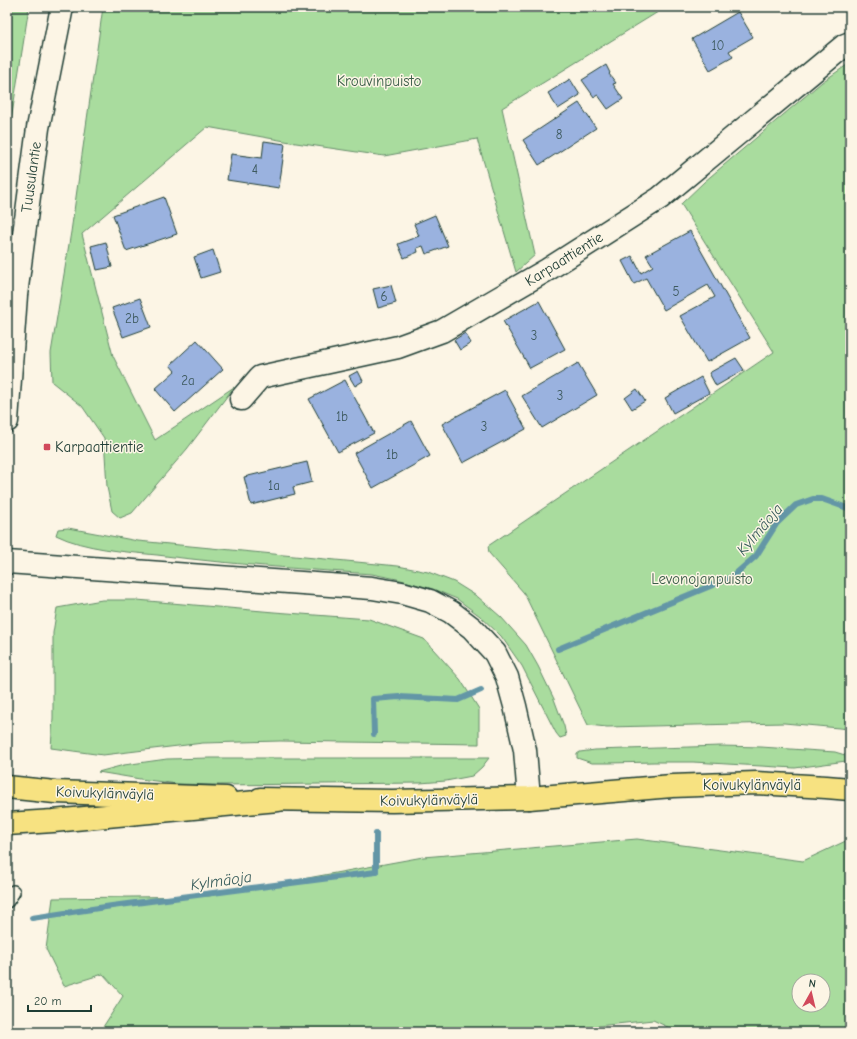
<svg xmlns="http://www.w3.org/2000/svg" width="857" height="1039" viewBox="0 0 857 1039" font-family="'Comic Neue',sans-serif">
<rect width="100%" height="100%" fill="#fcf5e5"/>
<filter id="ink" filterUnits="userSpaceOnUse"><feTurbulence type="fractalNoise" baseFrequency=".025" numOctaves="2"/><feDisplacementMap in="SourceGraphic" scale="8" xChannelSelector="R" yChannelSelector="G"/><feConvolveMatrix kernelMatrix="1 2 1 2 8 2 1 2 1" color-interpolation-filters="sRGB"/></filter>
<g filter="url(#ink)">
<path fill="#a9dc9e" stroke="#648c69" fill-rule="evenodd" d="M7,7H29L7,146Z
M103,7H666L502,108L535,255L516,272L477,139L384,156L296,143L207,127L82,234L113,356L155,440L234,387L187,449L132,513L120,518L112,511L107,487L104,438L82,406L52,382L51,353L71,232Z
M850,63V729L784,723L607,727L588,725L524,593L489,553L488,546L774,352L681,204L704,182L822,82Z
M68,528L138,541L398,566L428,572L454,582L478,597L501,617L526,645L538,666L554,699L564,726L566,736L560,738L556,733L522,666L501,636L480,616L457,599L433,589L397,579L372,574C300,569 229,564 157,555C126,552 84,549 56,535L58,529Z
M102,600H137L274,612L369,619L424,639L460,679L479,709V744L280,741L203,743L103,755L51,748L53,718V633L57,608Z
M721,746L761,747L835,752L845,755L846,761L795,768L693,762H654L609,763H592L577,758V754L580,752L595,750Z
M210,758H489L482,767L472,776L446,781L420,783L219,785L178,784L140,779L98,772L124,765L167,759Z
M637,839L803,861L850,839V1032H678L653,1020L543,1032H105L103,1027L123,996L103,974L64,986L46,949L53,898L209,896L423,857ZM799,981H823V1005H799Z"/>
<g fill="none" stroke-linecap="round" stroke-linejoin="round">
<path stroke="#6396a6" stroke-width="6" d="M558,649L732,577L756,556L777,523L796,505L813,499H822L850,509
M374,734L373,699L399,697L458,700L481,690
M32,918L112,906L376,872V834"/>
</g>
<path fill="#9ab2df" stroke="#1f3d34" d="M738,12L753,37L729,51L733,57L710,70L692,39Z
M606,65L610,73L609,74L616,83L613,84L623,99L608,109L598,95L594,97L582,80Z
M570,79L580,95L558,109L548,93Z
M579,103L596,128L539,165L523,140Z
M264,141L285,144L279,188L227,180L231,154L262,158Z
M164,197L177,234L126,251L113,215Z
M435,215L448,246L426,254L423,246L417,248L418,252L404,258L398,244L419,236L414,224Z
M690,231L750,338L707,362L680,316L715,297L708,285L664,310L646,278L634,284L622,261L632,256L641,273L653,266L646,255Z
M106,242L112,267L97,270L91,246Z
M213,250L220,272L201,278L194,257Z
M391,285L396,303L378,308L373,289Z
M140,298L151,327L123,337L112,308Z
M539,301L565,349L530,368L503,321Z
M465,333L471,343L460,350L454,340Z
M197,340L223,369L175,412L155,389L175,371L170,365Z
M736,358L744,370L716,386L709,373Z
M578,363L597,395L542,428L522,396Z
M358,371L363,381L355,386L349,376Z
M701,377L709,393L673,413L665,398Z
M345,380L374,433L338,452L309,399Z
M637,389L645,401L632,409L625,398Z
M505,390L526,429L463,463L442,424Z
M411,421L430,456L373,488L354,453Z
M307,462L312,482L293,487L295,494L251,505L244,477Z"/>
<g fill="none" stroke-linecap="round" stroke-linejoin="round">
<g stroke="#1f3d34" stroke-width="16">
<path id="lane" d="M7,901L13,892"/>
</g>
<g stroke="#1f3d34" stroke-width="25">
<path id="street" d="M241,399L260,377L398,347L442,331L547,270L660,198L845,45L850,43"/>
</g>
<g stroke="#1f3d34" stroke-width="25">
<path id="secondary" d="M7,421L16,295L38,128L62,7
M7,562L372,588L402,593L430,601L451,612L472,628L495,653L507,677L515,706L525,750L529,798"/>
</g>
<g stroke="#1f3d34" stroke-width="25">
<path id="primary" d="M7,787L55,792L226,798
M260,799L392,801L529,798L672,786L756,783L826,787L850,789"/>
</g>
<g stroke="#1f3d34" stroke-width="25">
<path id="highway" d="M7,824L53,821L278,800"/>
</g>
<use href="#lane" stroke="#fcf5e5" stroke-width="13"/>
<use href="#street" stroke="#fcf5e5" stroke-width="22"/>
<use href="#secondary" stroke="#fcf5e5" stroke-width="22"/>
<use href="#primary" stroke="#f7e281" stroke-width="22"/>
<use href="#highway" stroke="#f7e281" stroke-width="22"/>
</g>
</g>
<rect fill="#d1495b" stroke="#fcf5e5" stroke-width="1.5" x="43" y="443" width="8" height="8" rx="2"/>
<g text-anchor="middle" stroke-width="3" stroke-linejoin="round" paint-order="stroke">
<g font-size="13" fill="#3e5a5f">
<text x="718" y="50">10</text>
<text x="559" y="139">8</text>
<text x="255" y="174">4</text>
<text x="676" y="296">5</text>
<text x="384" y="301">6</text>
<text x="132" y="323">2b</text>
<text x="534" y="340">3</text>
<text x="188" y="385">2a</text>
<text x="560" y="400">3</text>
<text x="342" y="421">1b</text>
<text x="484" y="431">3</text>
<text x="392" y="459">1b</text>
<text x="274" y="490">1a</text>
</g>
<g font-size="15" fill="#3b5d49" stroke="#fcf5e5">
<text x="379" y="86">Krouvinpuisto</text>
<text x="702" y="584">Levonojanpuisto</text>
</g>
<g font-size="15" fill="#1f3d34" stroke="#fcf5e5">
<text transform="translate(31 177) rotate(-82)" y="5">Tuusulantie</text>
<text transform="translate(564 259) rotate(-32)" y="5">Karpaattientie</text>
<text x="752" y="790">Koivukylänväylä</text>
<text transform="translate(105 793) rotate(2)" y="5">Koivukylänväylä</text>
<text transform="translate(429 800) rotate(-1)" y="5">Koivukylänväylä</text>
</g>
<g font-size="15" fill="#1f3d34" stroke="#fcf5e5" text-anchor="start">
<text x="55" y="452">Karpaattientie</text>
</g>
<g font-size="16" font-style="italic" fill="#365b5a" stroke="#fcf5e5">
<text transform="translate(759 529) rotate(-50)" y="6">Kylmäoja</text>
<text transform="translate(221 880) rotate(-8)" y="6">Kylmäoja</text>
</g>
</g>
<rect width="857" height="1039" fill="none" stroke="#fcf5e5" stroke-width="24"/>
<rect x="12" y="12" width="833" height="1015" fill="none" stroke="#1f3d34" stroke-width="1.5" filter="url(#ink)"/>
<g transform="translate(811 993) rotate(8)"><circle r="19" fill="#fcf5e5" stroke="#a4ab9e"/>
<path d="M0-3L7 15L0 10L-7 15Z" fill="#d1495b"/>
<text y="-6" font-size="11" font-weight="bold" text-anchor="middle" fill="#1f3d34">N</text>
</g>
<path d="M28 1005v6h63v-6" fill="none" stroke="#1f3d34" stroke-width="2"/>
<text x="34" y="1005" font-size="12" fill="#1f3d34" stroke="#fcf5e5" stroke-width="3" paint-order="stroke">20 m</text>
</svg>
